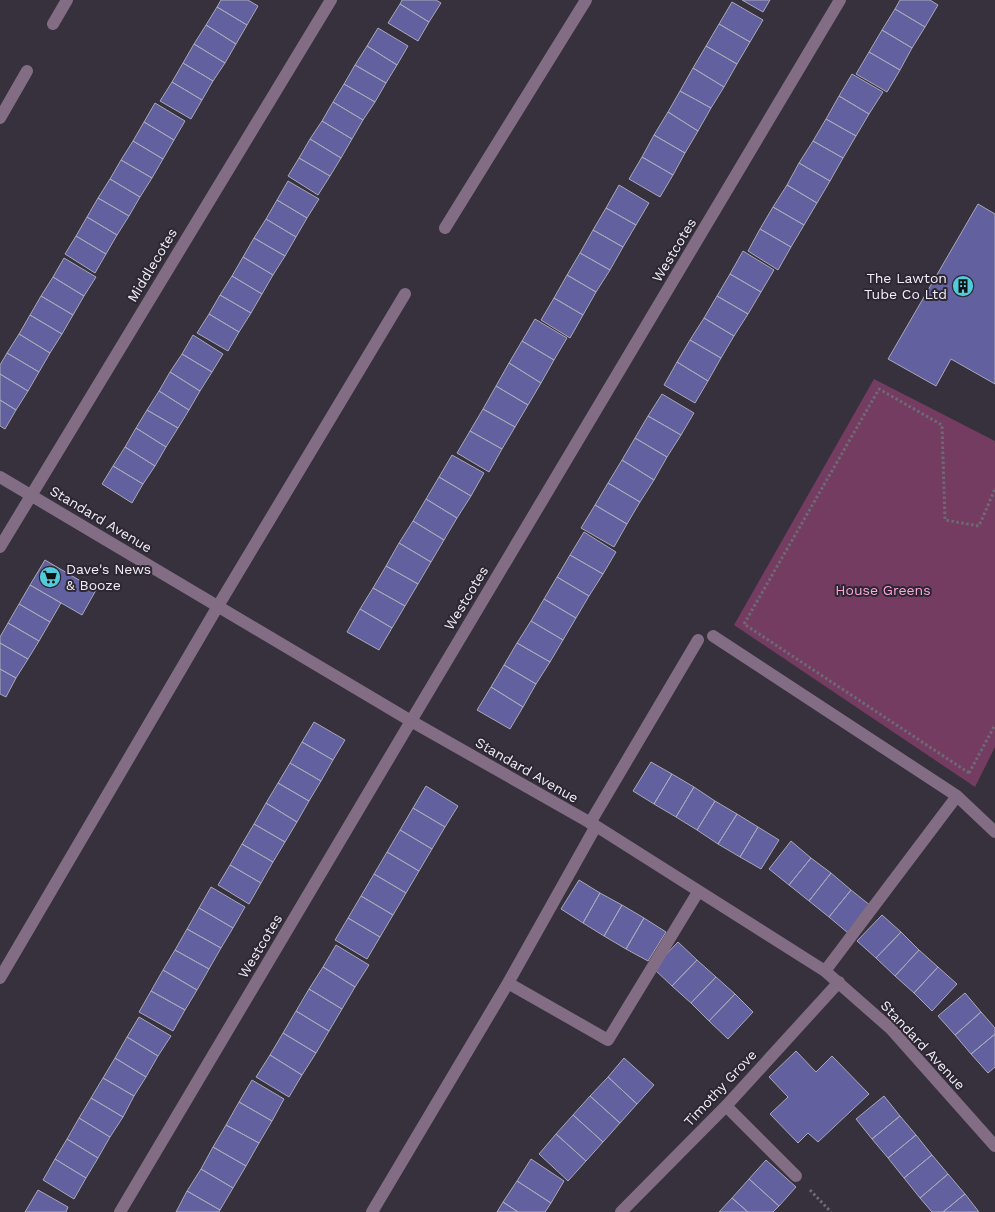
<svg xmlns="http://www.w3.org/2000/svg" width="995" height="1212" viewBox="0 0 995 1212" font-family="'Work Sans',sans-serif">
<rect width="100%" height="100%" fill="#36313d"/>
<path fill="#733c60" d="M874,379L995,441V747L975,787L734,625Z"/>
<path fill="#62609e" stroke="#a7a8b8" d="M221,0H248L258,6L247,25L217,7Z
M402,0H436L441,3L429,22L400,4Z
M742,0H770L763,12Z
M900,0H930L938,5L925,27L895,9Z
M732,2L763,20L750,42L719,24Z
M400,4L429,22L418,41L388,23Z
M217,7L247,25L236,44L206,25Z
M895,9L925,27L912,48L882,30Z
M719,24L750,42L737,64L706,46Z
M206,25L236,44L225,63L194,44Z
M378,28L408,46L397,65L367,46Z
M882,30L912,48L900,70L869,52Z
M194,44L225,63L213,81L183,63Z
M367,46L397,65L386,83L355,65Z
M706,46L737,64L724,87L693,68Z
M869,52L900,70L887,92L856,74Z
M183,63L213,81L202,100L172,82Z
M355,65L386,83L375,102L344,84Z
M693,68L724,87L711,108L680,91Z
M852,74L883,92L869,114L839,96Z
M172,82L202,100L191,119L160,101Z
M344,84L375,102L363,120L333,102Z
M680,91L711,108L698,131L668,112Z
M839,96L869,114L856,136L826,119Z
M333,102L363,120L352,139L322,121Z
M155,103L185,121L174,140L144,122Z
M668,112L698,131L685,153L654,135Z
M826,119L856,136L843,158L813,141Z
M322,121L352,139L341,158L310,139Z
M144,122L174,140L163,159L133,141Z
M654,135L685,153L673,175L642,157Z
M310,139L341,158L330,176L299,158Z
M133,141L163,159L152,178L121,160Z
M813,141L843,158L830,181L799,163Z
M642,157L673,175L660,197L629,179Z
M299,158L330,176L318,195L288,176Z
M121,160L152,178L140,197L110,179Z
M799,163L830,181L817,203L787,185Z
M110,179L140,197L129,216L98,198Z
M288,181L319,199L307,218L277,200Z
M619,185L649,203L636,225L606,208Z
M787,185L817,203L804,225L773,207Z
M98,198L129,216L117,235L87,217Z
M277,200L307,218L296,237L266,219Z
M978,204L995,214V384L951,359L936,386L888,359Z
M773,207L804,225L791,247L760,229Z
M606,208L636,225L623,247L593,230Z
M87,217L117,235L106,254L76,236Z
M266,219L296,237L285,256L254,238Z
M760,229L791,247L778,270L748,251Z
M593,230L623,247L610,270L580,253Z
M76,236L106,254L95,273L65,254Z
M254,238L285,256L273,275L243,257Z
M743,251L774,270L761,292L730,274Z
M580,253L610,270L596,292L567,275Z
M243,257L273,275L262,294L232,276Z
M64,258L96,277L84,296L53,277Z
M730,274L761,292L748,314L717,296Z
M567,275L596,292L583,315L554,298Z
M232,276L262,294L251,313L220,295Z
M53,277L84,296L73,315L41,296Z
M220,295L251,313L239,332L209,314Z
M41,296L73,315L62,334L30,315Z
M717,296L748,314L734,336L704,318Z
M554,298L583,315L570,338L541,320Z
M209,314L239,332L228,351L197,333Z
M30,315L62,334L50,353L19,334Z
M704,318L734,336L721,358L690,340Z
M535,319L567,338L554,360L522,341Z
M19,334L50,353L39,372L7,353Z
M193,335L223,354L212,372L182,354Z
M690,340L721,358L708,381L677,362Z
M522,341L554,360L541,383L509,363Z
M7,353L39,372L28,391L0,374V365Z
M182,354L212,372L200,391L170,372Z
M677,362L708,381L695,403L664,385Z
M509,363L541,383L528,405L496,386Z
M170,372L200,391L189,410L159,391Z
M0,374L28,391L16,410L0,400Z
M496,386L528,405L515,427L483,409Z
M159,391L189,410L178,428L147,410Z
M662,394L694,413L681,435L648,416Z
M0,400L16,410L5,429L0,426Z
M483,409L515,427L502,449L470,431Z
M147,410L178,428L166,447L136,428Z
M648,416L681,435L667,457L635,438Z
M136,428L166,447L155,466L125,447Z
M470,431L502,449L489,472L457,453Z
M635,438L667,457L654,480L622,460Z
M125,447L155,466L143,484L113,466Z
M452,455L484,473L471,496L439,477Z
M622,460L654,480L640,502L608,483Z
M113,466L143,484L132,503L102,484Z
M439,477L471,496L457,518L426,499Z
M608,483L640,502L627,524L595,505Z
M426,499L457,518L444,540L413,521Z
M595,505L627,524L614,547L581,528Z
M413,521L444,540L431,562L399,543Z
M584,532L616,552L603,574L570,555Z
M399,543L431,562L418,584L386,566Z
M570,555L603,574L589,596L557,577Z
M45,560L96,590L82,615L30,585Z
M386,566L418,584L405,606L373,588Z
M557,577L589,596L576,618L544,599Z
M30,585L61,603L50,622L19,604Z
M373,588L405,606L392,628L360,609Z
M544,599L576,618L563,640L531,621Z
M19,604L50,622L39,641L8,623Z
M360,609L392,628L379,650L347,632Z
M531,621L563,640L550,662L517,643Z
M8,623L39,641L28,659L0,643V637Z
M0,643L28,659L16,678L0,669Z
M517,643L550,662L536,684L504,665Z
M504,665L536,684L523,707L491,687Z
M0,669L16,678L6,697L0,694Z
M491,687L523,707L510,729L477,710Z
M314,722L345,740L333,760L302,742Z
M302,742L333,760L321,781L290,763Z
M651,762L672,774L654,804L633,791Z
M290,763L321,781L309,801L278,783Z
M672,774L694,787L676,817L654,804Z
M278,783L309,801L297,822L266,803Z
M426,786L458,806L445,827L413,808Z
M694,787L715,801L697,830L676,817Z
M715,801L737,814L718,844L697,830Z
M266,803L297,822L285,842L254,824Z
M413,808L445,827L432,849L400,830Z
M737,814L758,827L740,857L718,844Z
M254,824L285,842L273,862L242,844Z
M758,827L779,840L761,869L740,857Z
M400,830L432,849L419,871L387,852Z
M791,841L811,858L789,885L769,869Z
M242,844L273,862L261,883L230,865Z
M387,852L419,871L406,893L374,874Z
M811,858L831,873L809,901L789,885Z
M230,865L261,883L249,904L218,885Z
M831,873L851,890L829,917L809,901Z
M374,874L406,893L393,915L361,896Z
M579,880L600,893L583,923L561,909Z
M211,887L245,907L233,928L199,908Z
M851,890L871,906L848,933L829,917Z
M600,893L622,905L604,936L583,923Z
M361,896L393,915L380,937L348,918Z
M622,905L644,918L626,949L604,936Z
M199,908L233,928L221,948L187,929Z
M882,915L901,932L876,958L857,941Z
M348,918L380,937L367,959L335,940Z
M644,918L666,932L648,961L626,949Z
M187,929L221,948L209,969L175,950Z
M901,932L919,950L895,976L876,958Z
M678,942L697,960L672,986L653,968Z
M336,945L369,965L355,987L323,967Z
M175,950L209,969L197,990L163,970Z
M919,950L938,967L914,993L895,976Z
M697,960L716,977L691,1003L672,986Z
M323,967L355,987L342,1009L309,989Z
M938,967L957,984L932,1011L914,993Z
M163,970L197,990L185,1010L151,991Z
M716,977L735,994L709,1021L691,1003Z
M309,989L342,1009L329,1031L296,1011Z
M151,991L185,1010L173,1031L139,1012Z
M965,993L981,1012L955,1035L938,1016Z
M735,994L753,1012L728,1039L709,1021Z
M296,1011L329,1031L316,1053L283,1033Z
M981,1012L995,1028V1034L971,1054L955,1035Z
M139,1017L171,1036L158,1056L127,1037Z
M283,1033L316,1053L302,1075L270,1055Z
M995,1034V1067L988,1073L971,1054Z
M127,1037L158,1056L146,1077L115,1058Z
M796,1051L816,1072L832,1056L869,1094L818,1142L808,1133L798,1143L770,1114L788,1097L769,1077Z
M270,1055L302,1075L289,1097L256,1077Z
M115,1058L146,1077L134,1096L103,1078Z
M624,1058L654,1085L637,1104L608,1077Z
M608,1077L637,1104L620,1123L590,1096Z
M103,1078L134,1096L123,1117L91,1098Z
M252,1080L284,1099L272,1121L239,1102Z
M590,1096L620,1123L603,1142L573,1115Z
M884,1096L900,1116L872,1139L856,1119Z
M91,1098L123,1117L110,1137L79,1118Z
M239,1102L272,1121L259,1143L226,1125Z
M573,1115L603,1142L586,1161L556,1134Z
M900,1116L916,1135L888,1158L872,1139Z
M79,1118L110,1137L98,1158L67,1139Z
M226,1125L259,1143L246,1166L213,1147Z
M556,1134L586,1161L568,1181L539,1154Z
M916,1135L932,1155L904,1178L888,1158Z
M67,1139L98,1158L86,1178L55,1159Z
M213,1147L246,1166L233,1188L201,1169Z
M932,1155L948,1174L920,1198L904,1178Z
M55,1159L86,1178L74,1199L43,1180Z
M531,1159L564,1181L551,1203L517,1181Z
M766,1160L796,1187L779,1206L749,1179Z
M201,1169L233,1188L220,1210L187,1191Z
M948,1174L965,1194L943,1212H932L920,1198Z
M749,1179L779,1206L773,1212H748L732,1198Z
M517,1181L551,1203L545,1212H518L503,1202Z
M38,1190L68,1207L66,1212H25Z
M187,1191L220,1210L219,1212H176Z
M965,1194L979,1212H943Z
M732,1198L748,1212H719Z
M503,1202L518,1212H497Z"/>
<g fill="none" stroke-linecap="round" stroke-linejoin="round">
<path stroke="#6e6a75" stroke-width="3" stroke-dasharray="2.5 2.5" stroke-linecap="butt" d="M969,773L744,624L879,389L942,425L945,520L979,526L995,489
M969,773L995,725
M810,1190L831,1212"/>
<path stroke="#826d84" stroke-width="12" d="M53,24L67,0
M0,118L27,71
M445,228L586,0
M0,477L411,721L596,826L825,971L891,1029L995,1146
M0,547L331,0
M713,636L957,796L995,832
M590,823L698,640
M825,971L957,796
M0,978L218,606L405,294
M508,983L608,1040L698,892
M726,1106L796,1176
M120,1212L411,721L840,0
M372,1212L508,983L596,826
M621,1212L726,1106L839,982"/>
</g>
<defs>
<g id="building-disc" transform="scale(1.125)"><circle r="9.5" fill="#52cbda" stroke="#2c2733"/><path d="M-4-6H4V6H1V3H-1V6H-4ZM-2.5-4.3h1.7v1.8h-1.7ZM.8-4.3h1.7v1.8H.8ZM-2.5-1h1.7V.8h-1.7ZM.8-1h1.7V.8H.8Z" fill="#111"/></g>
<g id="supermarket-disc" transform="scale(1.125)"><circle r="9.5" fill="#52cbda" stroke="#2c2733"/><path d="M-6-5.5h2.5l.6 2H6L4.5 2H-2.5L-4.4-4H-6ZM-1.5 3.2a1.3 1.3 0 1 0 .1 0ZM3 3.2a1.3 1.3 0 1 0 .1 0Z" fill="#111"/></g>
</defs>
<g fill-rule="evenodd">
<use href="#building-disc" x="963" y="286"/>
<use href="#supermarket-disc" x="50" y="577"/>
</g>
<g text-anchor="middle" stroke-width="4" stroke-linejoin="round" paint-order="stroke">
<g font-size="14" fill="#f1edf6" stroke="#2c2733">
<text transform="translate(674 250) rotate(-59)" y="5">Westcotes</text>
<text transform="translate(152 265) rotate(-59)" y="5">Middlecotes</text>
<text transform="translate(101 519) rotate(31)" y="5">Standard Avenue</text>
<text transform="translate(466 598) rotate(-59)" y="5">Westcotes</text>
<text transform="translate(527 770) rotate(30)" y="5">Standard Avenue</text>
<text transform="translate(260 946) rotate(-59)" y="5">Westcotes</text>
<text transform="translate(923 1045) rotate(47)" y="5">Standard Avenue</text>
<text transform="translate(720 1088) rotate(-47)" y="5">Timothy Grove</text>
</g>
<g font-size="14" fill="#f1edf6" stroke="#2c2733" text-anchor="end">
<text x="947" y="283">The Lawton<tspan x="947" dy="16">Tube Co Ltd</tspan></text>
<text x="66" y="574" text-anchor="start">Dave's News<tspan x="66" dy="16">&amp; Booze</tspan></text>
</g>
<g font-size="14" fill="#ffa5dd" stroke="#2c2733">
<text x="883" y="595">House Greens</text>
</g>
</g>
</svg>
